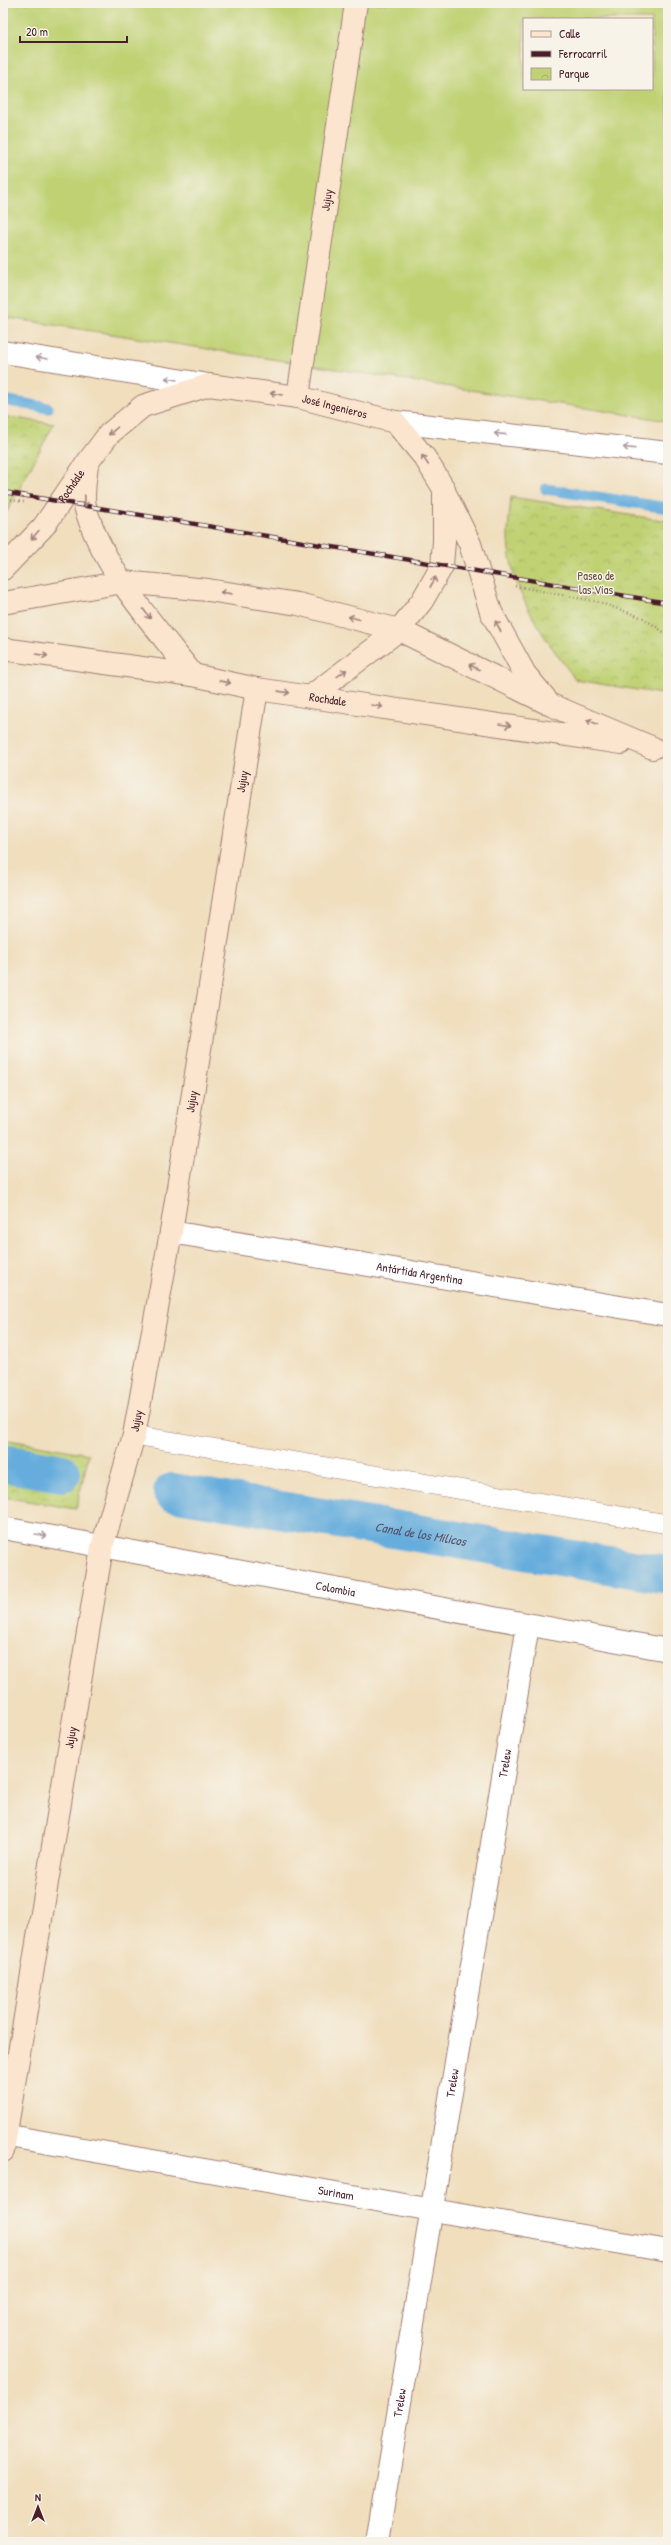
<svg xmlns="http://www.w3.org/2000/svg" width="671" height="2545" viewBox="0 0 671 2545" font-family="'Patrick Hand',sans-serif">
<defs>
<pattern id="park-crowns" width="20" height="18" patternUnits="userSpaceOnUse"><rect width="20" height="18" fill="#c0d173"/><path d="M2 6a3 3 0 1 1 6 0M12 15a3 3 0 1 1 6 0" fill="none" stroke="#a6b364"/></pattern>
</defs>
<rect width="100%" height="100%" fill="#f7f3e8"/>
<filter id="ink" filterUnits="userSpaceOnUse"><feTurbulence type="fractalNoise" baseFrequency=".025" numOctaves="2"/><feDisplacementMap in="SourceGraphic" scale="8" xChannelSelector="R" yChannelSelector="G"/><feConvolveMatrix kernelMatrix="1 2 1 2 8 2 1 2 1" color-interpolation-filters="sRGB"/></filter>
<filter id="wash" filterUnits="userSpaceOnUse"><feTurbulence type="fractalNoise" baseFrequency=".012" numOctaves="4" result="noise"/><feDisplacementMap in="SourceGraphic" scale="16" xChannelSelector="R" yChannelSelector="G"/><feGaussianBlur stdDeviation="0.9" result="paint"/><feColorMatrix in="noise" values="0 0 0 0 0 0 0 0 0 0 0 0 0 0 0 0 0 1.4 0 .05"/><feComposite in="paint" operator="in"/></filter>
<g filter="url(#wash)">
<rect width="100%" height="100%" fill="#f0debd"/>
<path fill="#c0d173" stroke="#85784f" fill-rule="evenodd" d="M3,3H668V421L3,317ZM524,19H652V89H524Z"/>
<path fill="url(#park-crowns)" stroke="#85784f" d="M3,416L54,424L3,519Z
M511,497L668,521V695L576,680C544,638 509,591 508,536C508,523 510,510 511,497Z
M3,1439L89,1454L76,1509L3,1497Z"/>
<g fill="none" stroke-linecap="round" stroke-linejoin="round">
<path stroke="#66addd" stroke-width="11" d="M3,400L48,408
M546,489L668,508"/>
<g stroke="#66addd" stroke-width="38">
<path d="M3,1463L62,1473"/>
<path id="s1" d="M172,1492L668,1575"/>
</g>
</g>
</g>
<g filter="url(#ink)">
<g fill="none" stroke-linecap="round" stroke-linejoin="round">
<g stroke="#9d7e74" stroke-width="20">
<path id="lane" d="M134,1435L668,1524"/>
</g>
<g stroke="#9d7e74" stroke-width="24">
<g id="street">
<path d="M3,352L209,385"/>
<path d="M395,422L668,453"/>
<path id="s2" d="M171,1232L668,1315"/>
<path id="s3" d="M3,1528L668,1650"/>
<path id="s4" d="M3,2135L668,2251"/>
<path id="s5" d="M377,2542L528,1625"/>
</g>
</g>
<g stroke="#9d7e74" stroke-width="24">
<g id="secondary">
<path id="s6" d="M298,397L356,3"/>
<path d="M87,464C86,476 82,494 85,506C101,567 155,626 193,675"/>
<path d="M446,495L470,544L491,612L525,674L545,698"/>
<path id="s7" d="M3,569L44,526L87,463L109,434L143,406L209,385L298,397L395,422L425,458L444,489V541L442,566L422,601L399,630L311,696"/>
<path d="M3,603L123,582L208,590L298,604L399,630L551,705L653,748"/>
<path id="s8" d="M3,649L193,675L257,689L621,743"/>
<path id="s9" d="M3,2151L102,1547L134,1435L171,1232L257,689"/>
</g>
</g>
<path stroke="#9d7e74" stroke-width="2.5" stroke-dasharray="1 3" stroke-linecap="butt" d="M3,499L24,502
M515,586L599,602L643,618L668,635"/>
<use href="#lane" stroke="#fff" stroke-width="19"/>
<use href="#street" stroke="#fff" stroke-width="22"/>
<use href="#secondary" stroke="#fbe5cf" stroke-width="22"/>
<g stroke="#4a1f2b" stroke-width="4.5">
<path id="rail" d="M3,492L668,603"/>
</g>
<use href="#rail" stroke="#f7f3e8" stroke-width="3" stroke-dasharray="9" stroke-linecap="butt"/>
</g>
<defs><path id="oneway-shaft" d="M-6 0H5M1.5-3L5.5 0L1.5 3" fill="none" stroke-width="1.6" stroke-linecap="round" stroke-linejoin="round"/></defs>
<g stroke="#ae9aa0">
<use href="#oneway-shaft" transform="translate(42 358) rotate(-171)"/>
<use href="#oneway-shaft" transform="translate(171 379) rotate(-171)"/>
<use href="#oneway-shaft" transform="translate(500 434) rotate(-174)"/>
<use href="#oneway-shaft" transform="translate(629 448) rotate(-174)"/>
<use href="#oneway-shaft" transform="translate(41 1535) rotate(9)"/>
</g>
<g stroke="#a2827d">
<use href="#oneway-shaft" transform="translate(276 394) rotate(-172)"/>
<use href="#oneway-shaft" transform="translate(113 431) rotate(139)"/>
<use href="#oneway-shaft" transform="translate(425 460) rotate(-124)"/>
<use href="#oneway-shaft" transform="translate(85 501) rotate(87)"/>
<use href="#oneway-shaft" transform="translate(35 535) rotate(132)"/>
<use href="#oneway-shaft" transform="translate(433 582) rotate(-61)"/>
<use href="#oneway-shaft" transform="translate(226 593) rotate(-172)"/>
<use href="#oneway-shaft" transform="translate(147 614) rotate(53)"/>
<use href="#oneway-shaft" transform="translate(354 618) rotate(-166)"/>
<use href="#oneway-shaft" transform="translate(498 626) rotate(-117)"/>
<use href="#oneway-shaft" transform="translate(42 655) rotate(8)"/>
<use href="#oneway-shaft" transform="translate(474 667) rotate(-154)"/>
<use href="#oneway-shaft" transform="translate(342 673) rotate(-36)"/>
<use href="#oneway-shaft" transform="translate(225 682) rotate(12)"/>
<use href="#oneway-shaft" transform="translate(284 692) rotate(8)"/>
<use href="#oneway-shaft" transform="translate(377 706) rotate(9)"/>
<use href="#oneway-shaft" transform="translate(592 722) rotate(-157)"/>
<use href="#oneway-shaft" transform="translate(505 725) rotate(9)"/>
</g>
</g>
<g text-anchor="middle" stroke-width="3" stroke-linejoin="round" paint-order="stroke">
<g font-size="12" fill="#4a1f2b" stroke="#f7f3e8">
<text dy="4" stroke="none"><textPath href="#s6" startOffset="199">Jujuy</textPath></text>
<text dy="4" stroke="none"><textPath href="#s7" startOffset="413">José Ingenieros</textPath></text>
<text dy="4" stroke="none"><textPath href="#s7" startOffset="108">Rochdale</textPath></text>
<text dy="4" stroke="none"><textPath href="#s8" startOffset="329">Rochdale</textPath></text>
<text dy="4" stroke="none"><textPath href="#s9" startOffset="1391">Jujuy</textPath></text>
<text dy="4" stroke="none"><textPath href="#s9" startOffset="1067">Jujuy</textPath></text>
<text dy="4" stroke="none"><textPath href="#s2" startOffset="252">Antártida Argentina</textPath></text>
<text dy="4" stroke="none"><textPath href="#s9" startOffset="743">Jujuy</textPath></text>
<text dy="4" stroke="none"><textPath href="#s3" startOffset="338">Colombia</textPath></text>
<text dy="4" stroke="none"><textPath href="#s9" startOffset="419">Jujuy</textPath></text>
<text dy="4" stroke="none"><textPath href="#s5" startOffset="789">Trelew</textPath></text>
<text dy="4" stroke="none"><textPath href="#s5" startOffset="465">Trelew</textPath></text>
<text dy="4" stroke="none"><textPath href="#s4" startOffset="338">Surinam</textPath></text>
<text dy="4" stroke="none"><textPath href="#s5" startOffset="141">Trelew</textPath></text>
</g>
<g font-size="12" fill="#684c3d" stroke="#f7f3e8">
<text x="596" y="580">Paseo de<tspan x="596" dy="14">las Vías</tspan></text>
</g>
<g font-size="13" font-style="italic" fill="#545169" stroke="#f7f3e8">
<text dy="5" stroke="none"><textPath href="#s1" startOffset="252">Canal de los Milicos</textPath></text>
</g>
</g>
<rect width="671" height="2545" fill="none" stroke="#f7f3e8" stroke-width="16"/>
<rect x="523" y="18" width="130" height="72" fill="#f7f3e8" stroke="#b29e9c"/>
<rect x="531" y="31" width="20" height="6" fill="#fbe5cf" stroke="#b29e9c"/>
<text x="559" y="38" font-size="12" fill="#4a1f2b">Calle</text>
<rect x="531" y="51" width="20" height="6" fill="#4a1f2b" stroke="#b29e9c"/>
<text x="559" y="58" font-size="12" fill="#4a1f2b">Ferrocarril</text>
<rect x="531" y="68" width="20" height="12" fill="url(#park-crowns)" stroke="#b29e9c"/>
<text x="559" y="78" font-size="12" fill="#4a1f2b">Parque</text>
<g transform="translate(38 2507)" stroke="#f7f3e8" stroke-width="3" paint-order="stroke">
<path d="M0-3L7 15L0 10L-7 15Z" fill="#4a1f2b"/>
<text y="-6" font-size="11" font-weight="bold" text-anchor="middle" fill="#4a1f2b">N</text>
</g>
<path d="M20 36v6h107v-6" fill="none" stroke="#4a1f2b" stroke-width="2"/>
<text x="26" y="36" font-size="12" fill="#4a1f2b" stroke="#f7f3e8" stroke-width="3" paint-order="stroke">20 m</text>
</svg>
